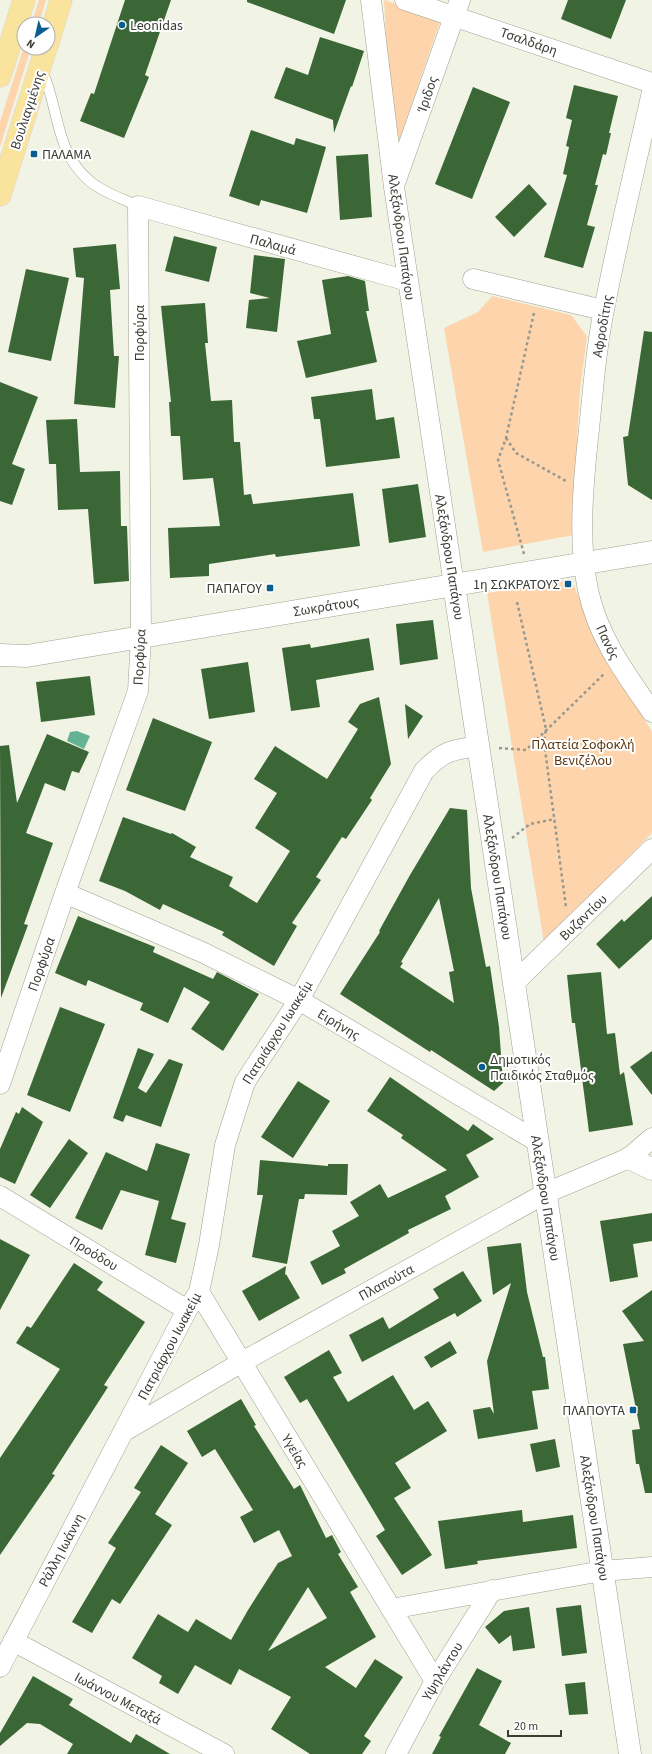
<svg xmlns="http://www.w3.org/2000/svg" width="652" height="1754" viewBox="0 0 652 1754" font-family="'Source Sans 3',sans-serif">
<rect width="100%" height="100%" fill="#f1f4e4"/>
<path fill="#fed4ad" d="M39,0H46L39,24H31Z
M384,0L441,19L400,138H392Z
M24,46V48H31L0,147V122Z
M492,296L571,315L587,336L580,390L577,439L579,534L483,552L444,328L478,312Z
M571,580L604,651L652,732V833L544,943L487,593Z"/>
<path fill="#64b394" d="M77,731L90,736L84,749L67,741L70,732Z"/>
<path fill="#3b6736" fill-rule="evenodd" d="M125,0H171L145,75L149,77L124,138L80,121L91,93L94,94Z
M247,0H346L334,34L247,2Z
M568,0H626L611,39L561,19Z
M320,37L364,51L352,87L351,86L334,133L333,120L274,98L286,67L308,75Z
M574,85L618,96L609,133H611L606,155L603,154L595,185H598L587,225L595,227L583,268L544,257L567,175L563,174L569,147L566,146L572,120L566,118Z
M473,87L510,102L472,199L435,184Z
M251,130L294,145L296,138L326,147L307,213L261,200L259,206L229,196Z
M368,154L372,217L340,220L336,156Z
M529,184L547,204L514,237L495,217Z
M174,236L217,247L209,282L165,271Z
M116,244L120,289L110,290L114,356H119L115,408L74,404L84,278L76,277L73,248Z
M254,255L285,259L277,332L246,328L249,300L270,298L250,293Z
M26,269L69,278L51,361L8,352Z
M348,276L365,281L369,311H366L377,362L306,378L297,341L331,334L322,280Z
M205,303L208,343H205L211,401L232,400L234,442H240L244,495L251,494L253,504L353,493L360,546L276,557L275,554L209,564V576L170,578L168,528L220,526L213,478L183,480L180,436H171L169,402H171L161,306Z
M644,331L652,332V500L628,485L623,437L628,436Z
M0,382L38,397L12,464L25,469L12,505L0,501Z
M372,389L376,420L394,417L400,458L326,467L320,419H314L311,397Z
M77,419L80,472L120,471L121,526H127L129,581L94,584L88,509L58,510L56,464H49L46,420Z
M418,484L426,537L389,543L382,489Z
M433,620L438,659L400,665L396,624Z
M369,638L374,670L316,680L320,707L291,711L282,648L310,644L311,648Z
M248,662L255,712L209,719L201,669Z
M90,676L95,715L41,722L36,682Z
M379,697L391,764L370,798L372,800L346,839L342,837L316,877L321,880L292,923L297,926L274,966L222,935L224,932L163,904L160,910L125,891L99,881L123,817L171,834L172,833L196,847L190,857L233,877L229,886L257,903L290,851L255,828L277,793L254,779L275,746L327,779L358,729L348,722L360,704Z
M405,704L423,716L408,739Z
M153,718L212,742L185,811L126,790Z
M47,734L89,752L79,773L72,771L65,791L45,783L26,833L53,843L24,924L28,925L1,998L0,746L9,745L17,803Z
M450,808L467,810L471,888L486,967L490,966L499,1027L503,1083L494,1091L431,1050L430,1052L340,994L380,932L379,931L410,875ZM439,898L454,971L449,972L454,1003L400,967L403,963L401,962Z
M652,896V939L619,969L596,944L622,919L624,922Z
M78,916L155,947L153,952L213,979L217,972L259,994L223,1051L191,1029L210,1002L184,987L168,1023L140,1010L143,1003L88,980L86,986L55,973Z
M601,972L607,1034L615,1033L620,1075L624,1072L633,1125L589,1132L575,1023H572L567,975Z
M60,1007L105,1024L70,1112L27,1095Z
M138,1048L154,1054L138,1088L146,1093L169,1059L183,1064L161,1127L126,1115L123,1122L113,1118Z
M652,1051V1095L630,1067Z
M390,1077L468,1131L473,1124L494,1139L466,1155L479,1177L445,1196L451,1209L408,1230L409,1233L344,1269L346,1273L322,1285L310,1262L340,1246L332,1231L359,1216L350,1202L380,1184L388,1198L447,1170L401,1138L403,1135L367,1111Z
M298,1081L330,1101L293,1158L261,1137Z
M22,1107L43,1122L15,1184L0,1177V1149L16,1112L19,1114Z
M69,1139L88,1153L50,1208L30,1195Z
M156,1143L190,1154L171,1219L186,1223L176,1263L145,1255L159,1201L121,1190L102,1230L75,1218L106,1152L147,1171Z
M260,1160L328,1166V1164H348L347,1195L305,1194L304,1199H299L287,1264L252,1257L263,1195H257Z
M652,1213V1241L633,1244L638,1277L610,1282L600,1221Z
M0,1239L30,1255L0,1310Z
M521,1243L527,1292L543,1357H545L549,1389L532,1391L538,1429L478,1439L473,1410L490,1407L494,1414L487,1361L511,1283L493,1295L487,1247Z
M74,1263L103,1282L97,1290L145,1322L104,1385L108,1387L52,1474L55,1475L0,1555V1458L60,1369L16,1343L27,1326L31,1328Z
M286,1266L285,1275L286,1274L300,1298L259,1321L242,1291Z
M463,1271L482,1301L457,1317L455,1313L362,1362L349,1335L383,1317L389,1329L439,1298L433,1289Z
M652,1290V1493H645L639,1464H636L632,1430L640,1429L623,1344L644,1341L622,1311Z
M450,1341L457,1353L431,1368L424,1357Z
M329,1350L342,1373L333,1377L348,1402L393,1375L414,1410L428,1401L447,1431L395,1463L411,1488L394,1498L432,1555L402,1575L376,1536L385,1530L307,1399L300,1403L284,1377Z
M241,1399L256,1425L254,1426L294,1489L300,1485L326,1538L332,1535L341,1552L338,1554L358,1587L350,1592L376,1637L325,1667L356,1688L375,1659L403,1677L364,1736L371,1741L362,1754H310L271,1729L291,1697L239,1669L231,1685L195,1665L178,1694L159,1683L162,1676L132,1658L158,1614L188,1632L196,1619L231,1640L248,1610L278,1563L292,1556L279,1530L254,1543L240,1517L253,1510L215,1449L202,1457L187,1431ZM308,1587L327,1618L268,1651Z
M555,1439L560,1467L536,1472L530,1444Z
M161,1445L188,1463L155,1514L172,1525L120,1604L112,1599L92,1633L72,1622L116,1548L108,1543L141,1492L134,1488Z
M522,1510L523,1522L573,1515L577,1548L477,1561L478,1564L445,1569L438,1521Z
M581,1605L587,1653L562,1656L556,1608Z
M529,1607L535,1648L513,1651L511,1635L499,1644L485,1627L504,1611Z
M477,1668L502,1681L479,1725L511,1743L505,1754H432L441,1737L439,1736Z
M33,1676L73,1699L69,1705L131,1743L136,1734L170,1754H67L73,1744L40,1724L27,1723L0,1746V1733Z
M585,1682L588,1714L569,1715L565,1684Z"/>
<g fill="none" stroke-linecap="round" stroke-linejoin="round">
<g stroke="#9ea191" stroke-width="11">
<path id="service" d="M42,70C60,110 54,153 92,183C105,193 123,199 138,206"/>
</g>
<g stroke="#9ea191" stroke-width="21">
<path id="minor" d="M371,0L394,187L454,585
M405,0L652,83
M652,92C636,164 618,237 604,310C595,352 593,395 588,438C583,486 578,542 588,590C598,637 625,673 652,712
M395,183L460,0
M473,279L603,310
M65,893L204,953L299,1000L538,1142
M514,983L652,849
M0,1084L65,893L138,691L141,637L138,206L408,281
M0,1196L187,1310
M199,1292L435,1681
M123,1432L242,1362L546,1193L629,1158L652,1138
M391,1609L602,1571L652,1567
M13,1641L224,1754
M0,1667L187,1310L199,1292L209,1245L225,1145L245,1082L299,1000L424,771C443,751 451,750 478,746
M396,1754L435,1681L492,1590"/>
</g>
<g stroke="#9ea191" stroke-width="23">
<path id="tertiary" d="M454,585L630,1754
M0,655L27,656L652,552
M629,1158L652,1169"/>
</g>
<g stroke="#d8d8d7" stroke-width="23">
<path id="primary" d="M48,43L61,0
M0,76L24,0
M0,195L46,48"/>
</g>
<path stroke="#979a8e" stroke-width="2.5" stroke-dasharray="3 3" stroke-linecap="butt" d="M506,438L516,453L566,481
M524,554L498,460L506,438L534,313
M517,602L546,729L544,742L566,907
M499,748L526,750L605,673
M512,838L530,824L555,819"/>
<use href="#service" stroke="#fff" stroke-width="10"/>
<use href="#minor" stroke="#fff" stroke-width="20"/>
<use href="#tertiary" stroke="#fff" stroke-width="22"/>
<use href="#primary" stroke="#fae39d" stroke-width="22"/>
</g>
<g fill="#0a5d8f" stroke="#fff" stroke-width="1.5">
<circle cx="122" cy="25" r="4"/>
<rect x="30" y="150" width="8" height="8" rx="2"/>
<rect x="564" y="580" width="8" height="8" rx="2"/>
<rect x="266" y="584" width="8" height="8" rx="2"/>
<circle cx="482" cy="1067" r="4"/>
<rect x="629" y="1406" width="8" height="8" rx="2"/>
</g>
<g text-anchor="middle" stroke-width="4" stroke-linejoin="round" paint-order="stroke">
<g font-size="14" fill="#3a3c35" stroke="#fff" text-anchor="start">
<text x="130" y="30">Leonidas</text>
<text x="42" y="159">ΠΑΛΑΜΑ</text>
<text x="560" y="589" text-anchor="end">1η ΣΩΚΡΑΤΟΥΣ</text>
<text x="262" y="593" text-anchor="end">ΠΑΠΑΓΟΥ</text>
<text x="490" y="1064">Δημοτικός<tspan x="490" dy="16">Παιδικός Σταθμός</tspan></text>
<text x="625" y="1415" text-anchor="end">ΠΛΑΠΟΥΤΑ</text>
</g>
<g font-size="14" fill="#3a3c35" stroke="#fff">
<text transform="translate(529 41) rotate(19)" y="5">Τσαλδάρη</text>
<text transform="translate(427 94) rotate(-71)" y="5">Ίριδος</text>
<text transform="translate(27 110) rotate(-72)" y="5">Βουλιαγμένης</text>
<text transform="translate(402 237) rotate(82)" y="5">Αλεξάνδρου Παπάγου</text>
<text transform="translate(273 244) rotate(15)" y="5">Παλαμά</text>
<text transform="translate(602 326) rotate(-80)" y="5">Αφροδίτης</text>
<text transform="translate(139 333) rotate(-90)" y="5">Πορφύρα</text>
<text transform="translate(450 557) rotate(81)" y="5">Αλεξάνδρου Παπάγου</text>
<text transform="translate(326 606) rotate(-9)" y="5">Σωκράτους</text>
<text transform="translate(608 642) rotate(65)" y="5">Πανός</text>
<text transform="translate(139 657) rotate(-87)" y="5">Πορφύρα</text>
<text transform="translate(498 877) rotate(81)" y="5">Αλεξάνδρου Παπάγου</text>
<text transform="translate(583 917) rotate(-44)" y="5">Βυζαντίου</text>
<text transform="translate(41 964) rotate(-71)" y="5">Πορφύρα</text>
<text transform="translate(339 1024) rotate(31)" y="5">Ειρήνης</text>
<text transform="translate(277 1032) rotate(-58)" y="5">Πατριάρχου Ιωακείμ</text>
<text transform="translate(546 1198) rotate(81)" y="5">Αλεξάνδρου Παπάγου</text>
<text transform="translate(94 1253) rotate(31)" y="5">Προόδου</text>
<text transform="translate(386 1282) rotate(-29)" y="5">Πλαπούτα</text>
<text transform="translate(169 1346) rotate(-62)" y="5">Πατριάρχου Ιωακείμ</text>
<text transform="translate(295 1451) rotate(59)" y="5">Υγείας</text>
<text transform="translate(595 1518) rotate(81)" y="5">Αλεξάνδρου Παπάγου</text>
<text transform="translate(61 1550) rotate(-62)" y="5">Ράλλη Ιωάννη</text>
<text transform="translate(442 1671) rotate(-59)" y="5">Υψηλάντου</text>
<text transform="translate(118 1698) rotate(28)" y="5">Ιωάννου Μεταξά</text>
</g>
<g font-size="14" fill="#5b3810" stroke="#fff">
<text x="583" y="749">Πλατεία Σοφοκλή<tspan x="583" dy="16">Βενιζέλου</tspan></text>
</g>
</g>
<g transform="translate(36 36) rotate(214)"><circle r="19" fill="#ffffff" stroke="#b0b1ae"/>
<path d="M0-3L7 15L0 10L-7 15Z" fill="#0a5d8f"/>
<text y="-6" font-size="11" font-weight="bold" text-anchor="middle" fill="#3a3c35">N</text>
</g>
<path d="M508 1730v6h53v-6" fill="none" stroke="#3a3c35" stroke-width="2"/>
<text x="514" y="1730" font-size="12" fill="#3a3c35" stroke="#ffffff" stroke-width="3" paint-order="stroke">20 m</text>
</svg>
